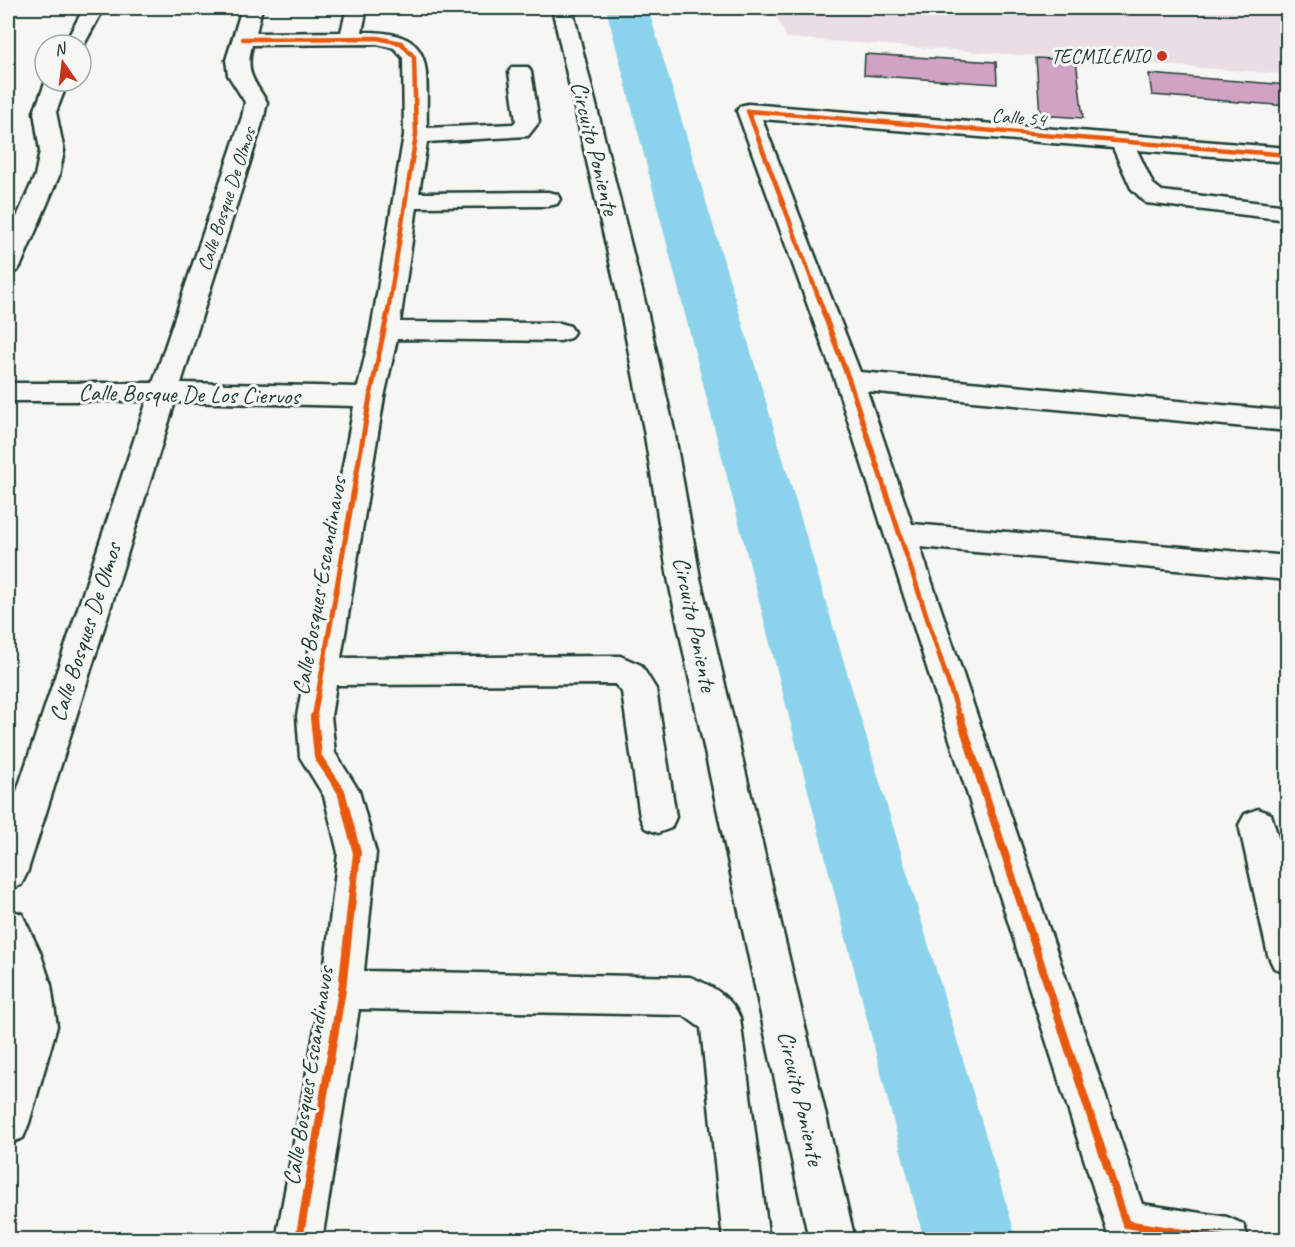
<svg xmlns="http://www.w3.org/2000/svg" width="1295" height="1247" viewBox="0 0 1295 1247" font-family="Caveat,sans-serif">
<rect width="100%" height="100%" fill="#f6f6f2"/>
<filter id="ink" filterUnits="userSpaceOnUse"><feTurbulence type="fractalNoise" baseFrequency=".0167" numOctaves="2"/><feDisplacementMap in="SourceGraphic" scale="12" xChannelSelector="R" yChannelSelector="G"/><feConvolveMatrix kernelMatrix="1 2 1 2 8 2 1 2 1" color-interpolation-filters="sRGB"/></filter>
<g filter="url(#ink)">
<path fill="#ebdde4" d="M772,8H1287V74L787,38Z"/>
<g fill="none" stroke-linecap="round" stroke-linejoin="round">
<path fill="#8bd3ed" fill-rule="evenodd" d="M606,8H648L1017,1240H924Z"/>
</g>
<path fill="#d0a3c5" stroke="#1f3d34" stroke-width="1.5" d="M865,54L996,62L997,84L864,75Z
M1036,58L1076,60L1083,118L1040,115Z
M1149,74L1288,85V106L1152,95Z"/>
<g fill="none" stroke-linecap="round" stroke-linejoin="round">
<g stroke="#1f3d34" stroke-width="5">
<path id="minor" d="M84,8H104L81,50V45H64Z
M242,8H262L256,33L341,32L347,8H367L362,32C439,31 425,68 427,128L513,124L516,121L509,72L512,67H528L531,72L539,122L528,136L427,142L419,193L548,192L557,194L560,199L557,204L548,206L417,207L400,322L560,323L570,326L574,332L570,338L560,341L397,339L384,397L341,658L620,656L641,665L656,689L676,817L671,828L658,833L645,828L640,817L622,692L615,684L336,685L331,716L335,753L359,791L376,853L364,971L690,977C711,985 732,997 740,1018L769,1240H723L701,1028L683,1015L359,1009L322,1240H276L322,990L338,853L324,796L300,757L297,716L354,406L175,402L27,873L21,885L8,890V818L147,401H8V383H153L242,117L245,102L228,75L226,60ZM377,44L394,48L403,58L404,135L371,330L358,387L181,383L264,117L267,102C253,80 245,72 252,45Z
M552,8H572L645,302L674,430L700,578L855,1240H809L668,578L644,430L619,302Z
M46,81H68L56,112L64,151L59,176L21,265L17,271L8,273V237L35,176L40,151L34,112Z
M748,104L1288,148V162L1137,150L1153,184L1162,191L1288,206V220L1146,203L1131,188L1113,148L762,119L860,372L1288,411V431L867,391L912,524L1288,556V580L920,547L1142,1204L1227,1217L1243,1224L1249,1240H1110L835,380L737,111L740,106Z
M1258,809L1271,814L1288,871V973L1274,968L1268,955L1239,825L1245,814Z
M8,909L22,914L40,952L51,985L57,1026L29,1123L23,1138L8,1144V1053L15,1026L8,975Z"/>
</g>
<use href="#minor" fill="#f6f6f2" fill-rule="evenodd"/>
<g stroke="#f6f6f2" stroke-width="8">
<path id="cycleway-far2" d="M243,39L377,38L401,43L414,57L416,135L388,312
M824,312L748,111L1288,155"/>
</g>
<g stroke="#f6f6f2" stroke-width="9">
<path id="cycleway-far1" d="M823,311L849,380L960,718
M314,718L370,397L388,311"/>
</g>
<g stroke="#f6f6f2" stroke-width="11">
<path id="cycleway" d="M960,717L1126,1224L1227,1240
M299,1240L342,990L357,853L341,791L318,757L314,717"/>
</g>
<use href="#cycleway-far2" stroke="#e8590c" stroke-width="4.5"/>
<use href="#cycleway-far1" stroke="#e8590c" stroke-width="5"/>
<use href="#cycleway" stroke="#e8590c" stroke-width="8"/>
</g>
</g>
<circle fill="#c8321e" stroke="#f6f6f2" stroke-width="2" cx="1162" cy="56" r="6"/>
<g text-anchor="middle" stroke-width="6" stroke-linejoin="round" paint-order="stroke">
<g font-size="20" fill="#1f3d34" stroke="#f6f6f2" text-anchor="end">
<text x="1150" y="63">TECMILENIO</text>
</g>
<g font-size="20" fill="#1f3d34" stroke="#f6f6f2">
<text transform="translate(1019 117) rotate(5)" y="7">Calle 54</text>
<text transform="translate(226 199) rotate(-72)" y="7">Calle Bosque De Olmos</text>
</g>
<g font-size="24" fill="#1f3d34" stroke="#f6f6f2">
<text transform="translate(595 148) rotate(76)" y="8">Circuito Poniente</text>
<text transform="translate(189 394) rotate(1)" y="8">Calle Bosque De Los Ciervos</text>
<text transform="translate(319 586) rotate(-80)" y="8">Calle Bosques Escandinavos</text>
<text transform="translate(695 624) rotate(78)" y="8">Circuito Poniente</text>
<text transform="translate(85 632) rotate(-72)" y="8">Calle Bosques De Olmos</text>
<text transform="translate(308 1076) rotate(-81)" y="8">Calle Bosques Escandinavos</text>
<text transform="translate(801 1098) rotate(77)" y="8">Circuito Poniente</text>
</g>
</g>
<rect width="1295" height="1247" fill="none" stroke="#f6f6f2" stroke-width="30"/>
<rect x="15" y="15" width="1265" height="1217" fill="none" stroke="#1f3d34" stroke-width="2" filter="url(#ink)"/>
<g transform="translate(63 63) rotate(346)"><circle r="28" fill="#f6f6f2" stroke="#a0aca6" stroke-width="1.5"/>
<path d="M0-4.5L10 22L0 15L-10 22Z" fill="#c8321e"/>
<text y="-9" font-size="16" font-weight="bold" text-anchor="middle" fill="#1f3d34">N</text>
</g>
</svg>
